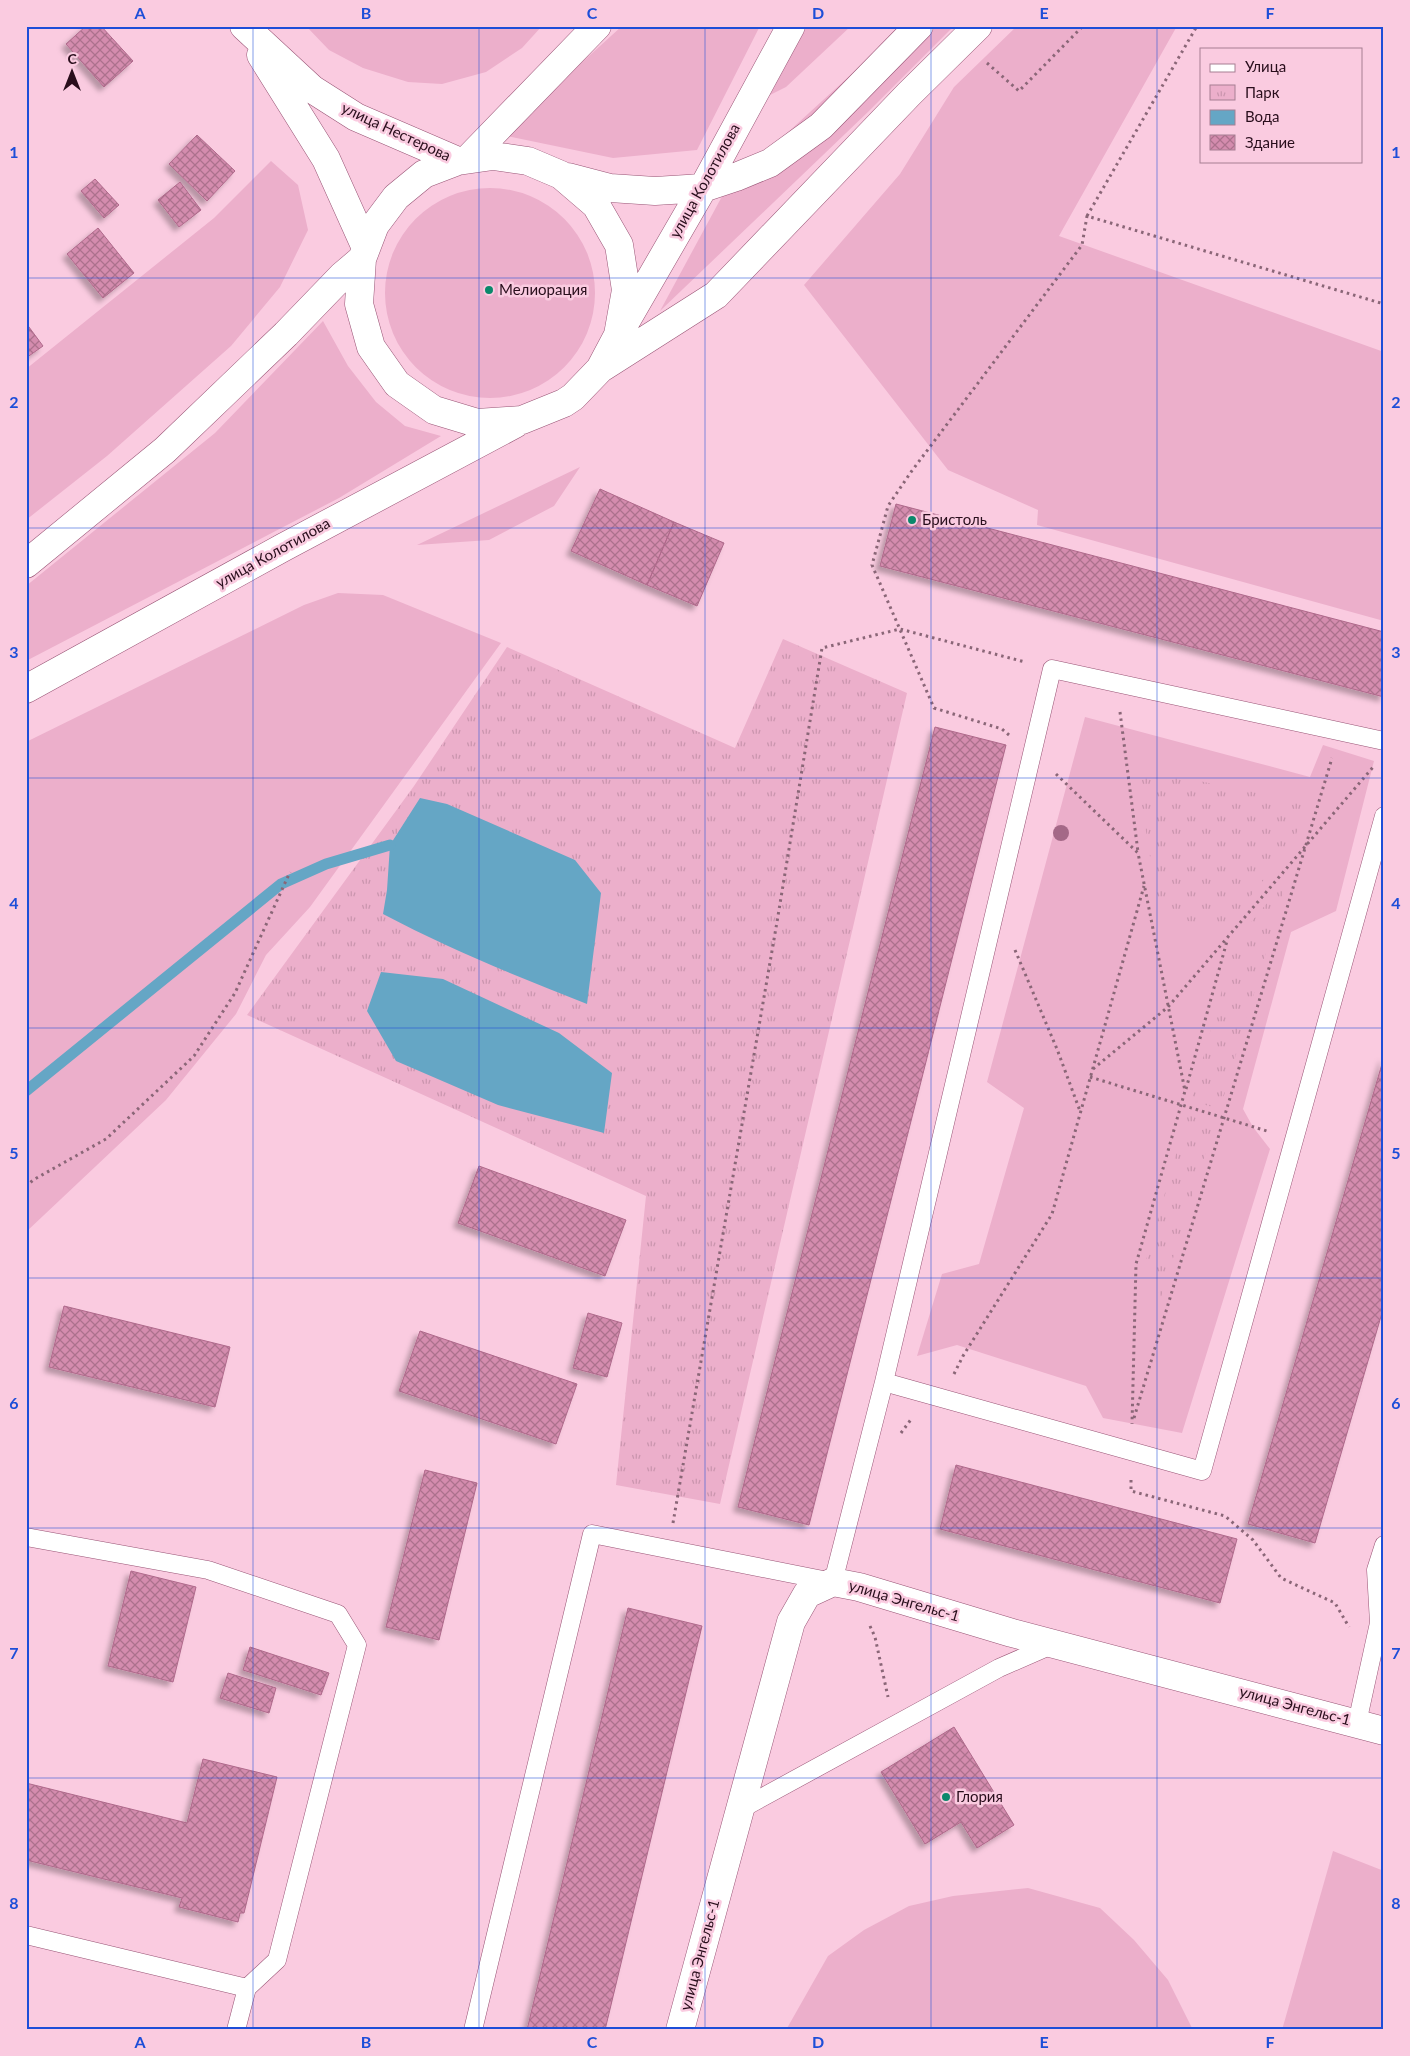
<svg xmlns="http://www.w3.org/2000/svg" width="1410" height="2056" viewBox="0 0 1410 2056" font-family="Lato,sans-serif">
<defs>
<pattern id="park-tufts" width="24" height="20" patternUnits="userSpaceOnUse" patternTransform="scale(1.25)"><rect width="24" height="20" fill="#ecafcb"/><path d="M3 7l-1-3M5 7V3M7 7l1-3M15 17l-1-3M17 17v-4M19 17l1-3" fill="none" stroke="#ca95ae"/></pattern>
<pattern id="building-cross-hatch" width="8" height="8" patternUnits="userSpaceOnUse" patternTransform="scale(1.25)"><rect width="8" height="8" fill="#d48cae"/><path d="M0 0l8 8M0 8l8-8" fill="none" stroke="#ac718d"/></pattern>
<filter id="shadow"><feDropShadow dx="-4.5" dy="4.5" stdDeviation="2.5" flood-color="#0004"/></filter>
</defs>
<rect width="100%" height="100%" fill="#facbe0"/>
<path fill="#ecafcb" d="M306,26H542L522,48L486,72L442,84L408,82L363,68L329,50Z
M622,26H760L697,150L613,158L502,135Z
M807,26H851L786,87L770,95Z
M904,26H954L869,111L660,311L726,189Z
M1017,26H1177L1059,236L1384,352V621L1037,525L1038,510L948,470L804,285L900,174L954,87Z
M271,161L298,185L308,230L280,287L231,346L107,456L26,520V369L214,218Z
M385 293a105 105 0 1 1 210 0a105 105 0 1 1-210 0Z
M323,321L348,366L376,402L405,426L441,436L339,498L26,661V586L215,433Z
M580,467L554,506L489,540L417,545Z
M338,593L383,595L501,643L310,907L266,955L236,1014L166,1100L26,1232V742L304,605Z
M1085,717L1310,777L1323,745L1374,761L1336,911L1291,932L1243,1109L1253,1127L1270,1149L1182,1433L1103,1418L1086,1386L957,1345L917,1356L942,1274L979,1264L1024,1108L987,1082Z
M1333,1851L1384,1871V2030H1282Z
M1028,1888L1100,1908L1134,1940L1168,1980L1193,2030H786L828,1956L864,1930L909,1906L953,1896Z"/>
<path fill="url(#park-tufts)" d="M783,639L907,693L720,1504L616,1485L646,1196L247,1015L414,786L507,647L735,748Z
M1136,768L1306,803L1293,844L1223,930L1159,914Z
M1288,878L1220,1109L1191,1101L1236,940Z
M1187,1115L1215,1123L1161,1297L1145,1264Z"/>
<path fill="#65a6c5" d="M420,798L447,804L575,860L601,893L587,1004C518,977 449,949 383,914L387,890L390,845Z
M381,972L443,979L559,1033L612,1073L604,1133L498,1105L396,1061L367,1011Z"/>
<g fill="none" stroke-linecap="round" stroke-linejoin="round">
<path stroke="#65a6c5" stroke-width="11" d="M26,1091L281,884L326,864L390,845"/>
</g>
<path fill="url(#building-cross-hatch)" stroke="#af698b" filter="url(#shadow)" d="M86,26H101L133,61L104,87L66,44Z
M197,135L235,171L207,201L169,164Z
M95,179L119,205L104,218L81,191Z
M180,182L201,210L179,227L158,200Z
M98,228L134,273L103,298L67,254Z
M26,323L43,346L26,358Z
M600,489L674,522L647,585L571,551Z
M896,504L1384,632V697L880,566Z
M674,522L724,543L697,606L647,585Z
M935,727L1006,745L809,1525L738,1507Z
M1384,1057V1306L1315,1543L1248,1524Z
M479,1166L626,1220L605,1276L458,1223Z
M64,1306L230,1347L215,1407L49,1367Z
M588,1313L622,1323L607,1377L573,1368Z
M420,1331L577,1384L556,1444L399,1391Z
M956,1465L1237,1539L1220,1603L940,1529Z
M425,1470L477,1483L439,1640L386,1627Z
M131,1571L196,1587L173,1682L108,1666Z
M628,1608L702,1626L605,2030H527Z
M250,1647L329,1673L321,1695L243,1670Z
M228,1673L276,1688L269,1713L220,1698Z
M954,1727L1014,1825L977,1848L961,1822L925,1844L881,1772Z
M203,1759L277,1777L244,1913H240L238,1922L179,1907L182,1898L26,1860V1783L187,1823Z"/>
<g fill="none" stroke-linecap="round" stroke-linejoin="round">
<g stroke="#985475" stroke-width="19">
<path id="service" d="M884,1382L1202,1471L1384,816
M26,1537L208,1570L338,1614L357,1645L277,1960L247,1988L236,2030
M1357,1723L1379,1623L1376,1570L1384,1545
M741,1809L999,1668L1054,1644
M26,1935L247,1988
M473,2030L592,1534L833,1582L884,1382L1052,669L1384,741"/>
</g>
<g stroke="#985475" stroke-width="29">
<path id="minor" d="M680,2030L791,1622L807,1594L833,1582L859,1587L1012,1633L1384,1731"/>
</g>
<g stroke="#985475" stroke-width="29">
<path id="secondary" d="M244,26L312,89L356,117L458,161L493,156L528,161L561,175L596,205L619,245L626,290L618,335L600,369L573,397L564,403L522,420L477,423L434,410L397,384L371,347L359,304L362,259L375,225L396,197L424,174L458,161
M261,55L326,159L366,248
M468,159L597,26
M568,177L610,188L655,191L703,188L736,177L770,163L821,126L919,26
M626,321L703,188L791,26
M603,367L716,295L909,94L978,26
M26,564L165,450L286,334L342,276L362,259
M26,689L284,547L515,424"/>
</g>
<path stroke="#8a6677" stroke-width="3" stroke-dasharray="2.5 4" stroke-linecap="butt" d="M987,63L1019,91L1083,26
M1087,216L1197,26
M1120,712L1138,852
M1009,735L1002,729L934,708L872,565L888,506L911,472L1082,245L1087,216L1384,304
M1056,774L1138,853L1185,1091L1136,1264L1132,1424
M1015,950L1057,1049L1080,1111
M1093,1069L1168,1007L1374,766
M1090,1077L1267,1131
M1186,1089L1227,941
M26,1187L33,1180L106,1139L194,1056L235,993L290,872
M954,1374L963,1356L1052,1214L1144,886
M1134,1418L1332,758
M901,1433L912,1418
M1131,1480V1491L1225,1516L1253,1540L1281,1578L1335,1603L1349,1627
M673,1523L777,922L822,648L900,629L1025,662
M870,1626L875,1637L888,1697"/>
<use href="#service" stroke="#fff" stroke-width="18"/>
<use href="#minor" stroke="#fff" stroke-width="28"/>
<use href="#secondary" stroke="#fff" stroke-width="28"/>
</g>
<circle fill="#a46887" cx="1061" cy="833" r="8"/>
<path fill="none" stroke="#1d4ed8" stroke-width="1" stroke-opacity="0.55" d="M253,26V2030M479,26V2030M705,26V2030M931,26V2030M1157,26V2030M26,278H1384M26,528H1384M26,778H1384M26,1028H1384M26,1278H1384M26,1528H1384M26,1778H1384"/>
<g fill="#0b886b" stroke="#facbe0" stroke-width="2">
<circle cx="489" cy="290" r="5"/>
<circle cx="912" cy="520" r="5"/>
<circle cx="946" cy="1797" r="5"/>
</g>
<g text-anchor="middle" stroke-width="5" stroke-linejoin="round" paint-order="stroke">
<g font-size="15" fill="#290e1c" stroke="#facbe0">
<text transform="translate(396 132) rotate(25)" y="5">улица Нестерова</text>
<text transform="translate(705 181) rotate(-61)" y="5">улица Колотилова</text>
<text transform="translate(273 553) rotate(-29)" y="5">улица Колотилова</text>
<text transform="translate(904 1601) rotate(16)" y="5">улица Энгельс-1</text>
<text transform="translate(1295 1706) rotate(15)" y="5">улица Энгельс-1</text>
<text transform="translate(700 1955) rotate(-75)" y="5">улица Энгельс-1</text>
</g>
<g font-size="15" fill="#290e1c" stroke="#facbe0" text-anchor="start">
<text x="499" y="295">Мелиорация</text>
<text x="922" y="525">Бристоль</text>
<text x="956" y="1802">Глория</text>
</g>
</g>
<rect width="1410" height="2056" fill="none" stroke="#facbe0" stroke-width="55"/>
<rect x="1200" y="48" width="162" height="115" fill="#facbe0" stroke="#a67f92"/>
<rect x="1210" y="64" width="25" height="8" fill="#ffffff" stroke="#a67f92"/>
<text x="1245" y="72" font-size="15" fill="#290e1c">Улица</text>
<rect x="1210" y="85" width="25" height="15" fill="url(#park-tufts)" stroke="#a67f92"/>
<text x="1245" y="98" font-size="15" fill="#290e1c">Парк</text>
<rect x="1210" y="110" width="25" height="15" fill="#65a6c5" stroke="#a67f92"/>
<text x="1245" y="122" font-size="15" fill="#290e1c">Вода</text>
<rect x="1210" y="135" width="25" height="15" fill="url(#building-cross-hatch)" stroke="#a67f92"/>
<text x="1245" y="148" font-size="15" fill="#290e1c">Здание</text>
<g transform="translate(72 72)" stroke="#facbe0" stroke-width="4" paint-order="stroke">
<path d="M0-4L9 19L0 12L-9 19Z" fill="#290e1c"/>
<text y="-8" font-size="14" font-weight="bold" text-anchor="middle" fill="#290e1c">С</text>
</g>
<rect x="28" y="28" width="1354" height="2000" fill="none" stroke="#1d4ed8" stroke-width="2"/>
<g font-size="16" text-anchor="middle" font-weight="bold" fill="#1d4ed8">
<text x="140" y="19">A</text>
<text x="366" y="19">B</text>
<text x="592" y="19">C</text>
<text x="818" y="19">D</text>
<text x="1044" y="19">E</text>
<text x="1270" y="19">F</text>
<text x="14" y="158">1</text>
<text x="1396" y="158">1</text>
<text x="14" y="408">2</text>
<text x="1396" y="408">2</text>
<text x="14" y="658">3</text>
<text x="1396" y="658">3</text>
<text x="14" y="909">4</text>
<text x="1396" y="909">4</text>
<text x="14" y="1159">5</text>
<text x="1396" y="1159">5</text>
<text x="14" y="1409">6</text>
<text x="1396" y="1409">6</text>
<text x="14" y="1659">7</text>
<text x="1396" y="1659">7</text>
<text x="14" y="1909">8</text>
<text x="1396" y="1909">8</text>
<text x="140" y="2048">A</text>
<text x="366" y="2048">B</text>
<text x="592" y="2048">C</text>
<text x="818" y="2048">D</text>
<text x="1044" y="2048">E</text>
<text x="1270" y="2048">F</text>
</g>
</svg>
